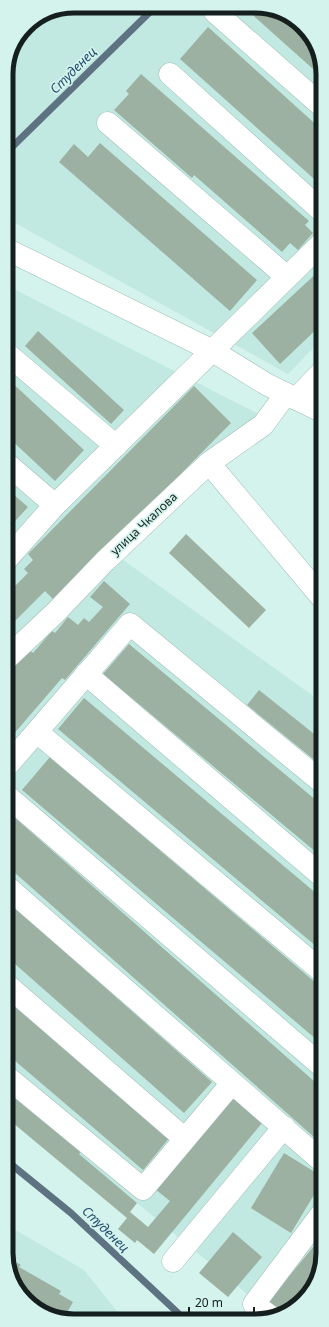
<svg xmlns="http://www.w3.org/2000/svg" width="329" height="1327" viewBox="0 0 329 1327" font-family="'Noto Sans',sans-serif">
<rect width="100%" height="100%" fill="#d4f3ed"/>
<path fill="#c1e9e1" d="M273,8L306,29L322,65V339L288,374L6,218V69L26,26L48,11Z
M6,285L268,419L119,557L323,703V1258L306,1298L274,1316L7,1096Z
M7,1225L84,1270L124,1320H60L26,1301L7,1262Z"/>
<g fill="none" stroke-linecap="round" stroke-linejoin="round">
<path stroke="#5e7382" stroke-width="7" d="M11,148L152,10
M7,1161L71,1213L178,1313L184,1320"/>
</g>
<path fill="#9cb1a1" d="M273,8L306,29L322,65V77L246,9Z
M208,27L322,130V186L180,59Z
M141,74L309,221L305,225L313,233L298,250L290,243L282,252L194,175L192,178L114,110L129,94L126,91Z
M100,143L257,280L230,311L59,162L74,144L88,157Z
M322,268V324L280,364L252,333Z
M38,331L124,410L111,424L25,346Z
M6,377L84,450L55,481L6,435Z
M194,386L231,423L55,601L45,591L6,630V595L28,573L24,569L33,560L28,554Z
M6,488L28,507L6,531Z
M186,534L266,610L249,628L169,553Z
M104,581L130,604L65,680L62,678L6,743V676L29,650L33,653L52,631L55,633L68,617L78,625L84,618L89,622L103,607L90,597Z
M129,644L323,806V858L103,674Z
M259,690L323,741V767L247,705Z
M84,698L323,899V952L58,729Z
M50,757L323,989V1045L22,790Z
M6,810L323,1089V1145L6,865Z
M6,900L212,1082L184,1113L6,956Z
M7,998L170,1137L143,1170L7,1054Z
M7,1089L82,1151L79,1154L137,1203L130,1212L148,1227L170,1201L155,1189L234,1094L267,1117L154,1254L137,1240L135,1243L118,1229L127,1218L7,1118Z
M284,1153L323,1177V1180L291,1233L251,1208Z
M233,1232L262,1257L228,1297L199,1273Z
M323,1235V1258L317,1271L287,1308L280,1312L268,1302Z
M7,1254L10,1256L9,1258L21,1265L19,1267L61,1291L59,1294L73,1302L63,1320H60L26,1301L7,1262Z"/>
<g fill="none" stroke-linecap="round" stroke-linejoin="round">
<g stroke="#a0beb8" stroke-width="23">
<path id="minor" d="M215,12L322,106
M170,74L322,211
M108,123L287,277
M6,353L116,446
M296,399L323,371
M6,463L55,505
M209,463L323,599
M6,560L55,505L322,243
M6,659L55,613L105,561L209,463L263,425L286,394
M86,674L323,877
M37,732L323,972
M6,767L130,624L323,783
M6,795L323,1067
M6,886L323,1162
M7,985L185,1139
M7,1077L143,1189L232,1083
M173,1261L284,1127
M271,1317L254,1304L323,1212"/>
</g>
<g stroke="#a0beb8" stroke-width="23">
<path id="major" d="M6,249L211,350L266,384L323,412"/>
</g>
<use href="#minor" stroke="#fff" stroke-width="22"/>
<use href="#major" stroke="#fff" stroke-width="22"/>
</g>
<g text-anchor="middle" stroke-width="3.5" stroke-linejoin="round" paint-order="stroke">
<g font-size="12" fill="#15201e" stroke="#d4f3ed">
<text transform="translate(144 524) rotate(-43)" y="4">улица Чкалова</text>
</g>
<g font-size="13" font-style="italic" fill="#234e6f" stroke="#d4f3ed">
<text transform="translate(73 70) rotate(-45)" y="5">Студенец</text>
<text transform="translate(106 1229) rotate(44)" y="5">Студенец</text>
</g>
</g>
<path d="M0 0H329V1327H0ZM74 13H255A61 61 0 0 1 316 74V1253A61 61 0 0 1 255 1314H74A61 61 0 0 1 13 1253V74A61 61 0 0 1 74 13Z" fill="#d4f3ed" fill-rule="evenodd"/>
<path fill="none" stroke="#15201e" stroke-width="5" d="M74 13H255A61 61 0 0 1 316 74V1253A61 61 0 0 1 255 1314H74A61 61 0 0 1 13 1253V74A61 61 0 0 1 74 13Z"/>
<path d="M189 1307v6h65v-6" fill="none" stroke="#15201e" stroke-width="2"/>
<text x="195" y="1307" font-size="12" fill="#15201e" stroke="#d4f3ed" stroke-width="3" paint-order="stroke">20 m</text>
</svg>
